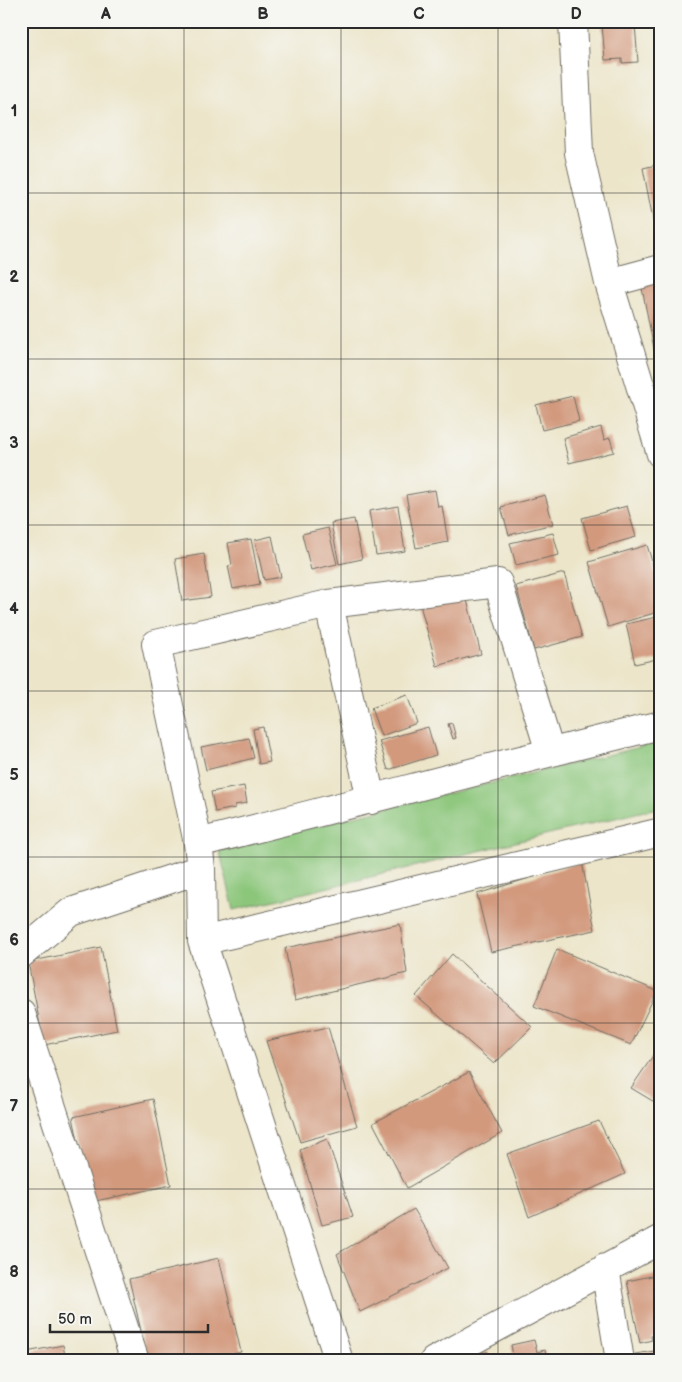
<svg xmlns="http://www.w3.org/2000/svg" width="682" height="1382" viewBox="0 0 682 1382" font-family="'Balsamiq Sans',sans-serif">
<rect width="100%" height="100%" fill="#f6f6f2"/>
<filter id="ink" filterUnits="userSpaceOnUse"><feTurbulence type="fractalNoise" baseFrequency=".02" numOctaves="2"/><feDisplacementMap in="SourceGraphic" scale="10" xChannelSelector="R" yChannelSelector="G"/><feConvolveMatrix kernelMatrix="1 2 1 2 8 2 1 2 1" color-interpolation-filters="sRGB"/></filter>
<filter id="wash" filterUnits="userSpaceOnUse"><feTurbulence type="fractalNoise" baseFrequency=".0096" numOctaves="4" result="noise"/><feDisplacementMap in="SourceGraphic" scale="20" xChannelSelector="R" yChannelSelector="G"/><feGaussianBlur stdDeviation="1.12" result="paint"/><feColorMatrix in="noise" values="0 0 0 0 0 0 0 0 0 0 0 0 0 0 0 0 0 1.4 0 .05"/><feComposite in="paint" operator="in"/></filter>
<g filter="url(#wash)">
<rect width="100%" height="100%" fill="#ece5c9"/>
<path fill="#8bc67a" stroke="#5b7852" d="M661,742V807L234,910L219,849Z"/>
<g id="blocks">
<path fill="#d2997d" d="M635,24L638,62L622,63V59L605,60L602,25Z
M661,164V229L655,230L643,168Z
M661,274V353L655,354L640,278Z
M573,396L579,421L542,430L536,405Z
M601,427L604,440L610,438L614,452L569,463L563,438Z
M435,490L438,507L442,506L448,542L416,548L406,495Z
M545,495L553,524L509,535L501,507Z
M398,506L405,551L376,555L369,511Z
M627,506L636,537L591,550L582,518Z
M354,519L362,559L339,564L331,523Z
M328,528L337,564L311,570L302,534Z
M553,533L559,555L516,565L510,543Z
M272,536L281,577L264,580L255,540Z
M251,539L260,584L233,589L228,566L232,565L228,543Z
M647,545L661,591V611L608,627L589,562Z
M204,554L211,597L182,601L175,559Z
M564,573L582,637L534,650L516,586Z
M459,594L462,602L467,600L481,654L437,666L420,605Z
M661,616V658L635,664L626,624Z
M407,695L417,723L381,736L371,708Z
M452,723L456,738L453,739L448,724Z
M263,727L270,762L259,764L253,729Z
M428,727L436,755L388,770L379,741Z
M249,738L254,758L206,770L201,747Z
M244,786L247,803L235,805V808L215,812L211,792Z
M661,856V880H660L656,857Z
M582,862L595,930L491,952L477,894Z
M400,924L407,973L295,1000L285,948Z
M101,947L117,1030L44,1045L28,962Z
M557,949L657,991L631,1045L534,1006Z
M452,954L532,1027L494,1064L416,996Z
M328,1027L357,1126L300,1142L266,1041Z
M661,1044V1106L631,1088Z
M469,1072L502,1133L407,1188L373,1123Z
M153,1099L171,1185L91,1202L73,1117Z
M599,1121L625,1174L529,1217L507,1154Z
M327,1139L353,1217L322,1225L300,1150Z
M414,1209L448,1268L360,1312L337,1254Z
M21,1258L25,1274L21,1275Z
M219,1258L241,1352L203,1361H148L129,1279Z
M661,1274V1334L651,1336L652,1340L640,1343L627,1281Z
M534,1340L537,1352L545,1350L547,1361H514L511,1345Z
M63,1345L66,1361H21V1353Z
M661,1350V1361H636L635,1354Z
M488,1352L489,1361H458L457,1358Z"/>
</g>
</g>
<g filter="url(#ink)">
<use href="#blocks" fill-opacity="0" stroke="#6f6c62" stroke-width="1"/>
<g fill="none" stroke-linecap="round" stroke-linejoin="round">
<g stroke="#6f6c62" stroke-width="30">
<path id="minor" d="M573,21L579,153L609,283L661,454
M609,283L661,269
M329,604L371,800
M198,843L156,644L329,604L498,583L550,752
M202,941L201,869L198,843C352,805 506,762 661,725
M21,954L71,912L201,869
M21,1013L135,1361
M605,1268L620,1361
M339,1361L202,941L661,832
M434,1361L661,1239"/>
</g>
<use href="#minor" stroke="#fff" stroke-width="28"/>
</g>
</g>
<path fill="none" stroke="#2b2b2b" stroke-width="1" stroke-opacity="0.55" d="M184,21V1361M341,21V1361M498,21V1361M21,193H661M21,359H661M21,525H661M21,691H661M21,857H661M21,1023H661M21,1189H661"/>
<rect width="682" height="1382" fill="none" stroke="#f6f6f2" stroke-width="55"/>
<path d="M50 1324v8h158v-8" fill="none" stroke="#2b2b2b" stroke-width="2.5"/>
<text x="58" y="1324" font-size="15" fill="#2b2b2b" stroke="#f6f6f2" stroke-width="4" paint-order="stroke">50 m</text>
<rect x="28" y="28" width="626" height="1326" fill="none" stroke="#2b2b2b" stroke-width="2"/>
<g font-size="16" text-anchor="middle" font-weight="bold" fill="#2b2b2b">
<text x="106" y="19">A</text>
<text x="263" y="19">B</text>
<text x="419" y="19">C</text>
<text x="576" y="19">D</text>
<text x="14" y="116">1</text>
<text x="14" y="282">2</text>
<text x="14" y="448">3</text>
<text x="14" y="614">4</text>
<text x="14" y="780">5</text>
<text x="14" y="945">6</text>
<text x="14" y="1111">7</text>
<text x="14" y="1277">8</text>
</g>
</svg>
